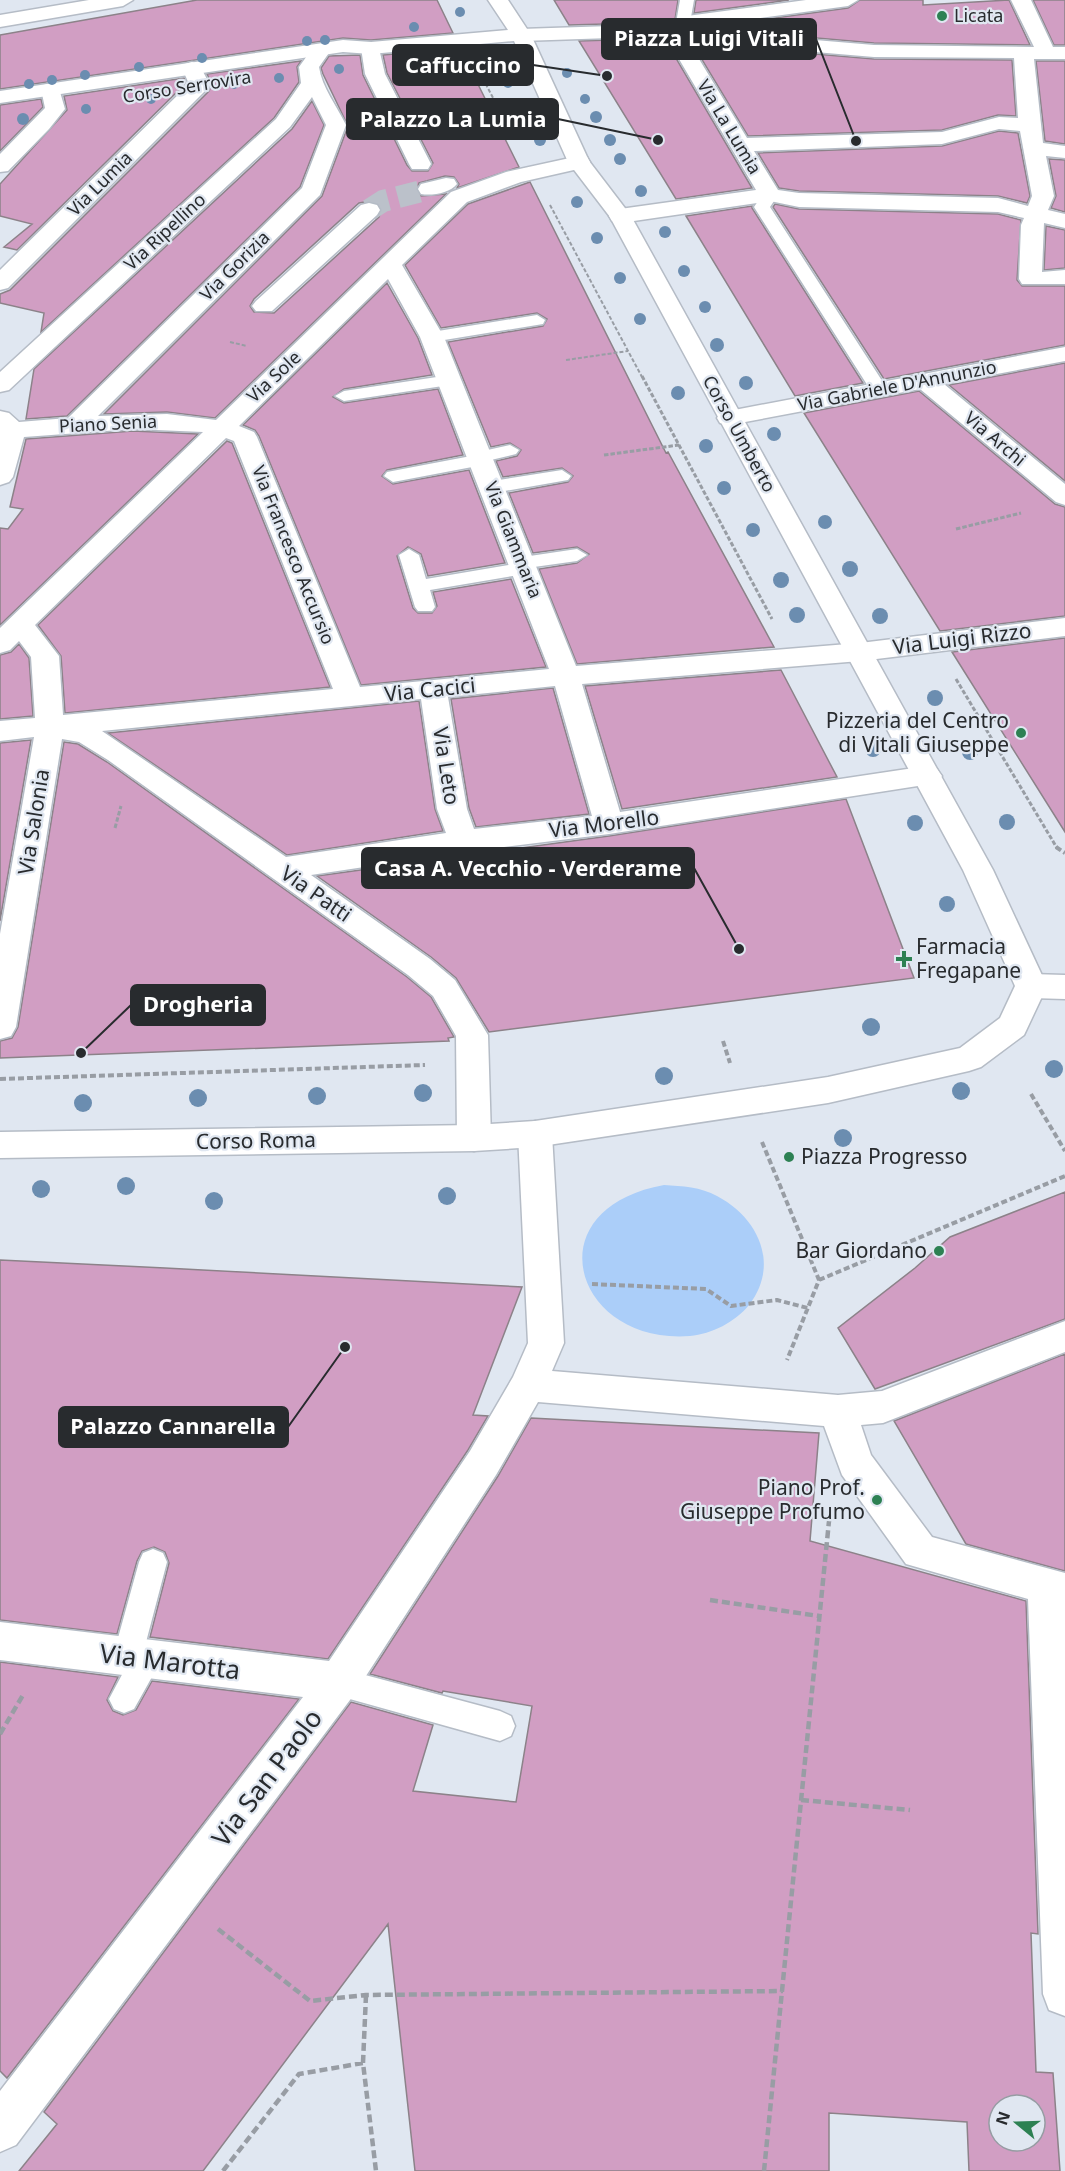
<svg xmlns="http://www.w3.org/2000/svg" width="1065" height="2171" viewBox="0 0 1065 2171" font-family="'Noto Sans',sans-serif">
<rect width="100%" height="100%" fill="#e0e7f1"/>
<path fill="#abcef9" d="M664,1185C682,1186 701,1187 717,1196C759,1218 780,1265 749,1305C735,1322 712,1334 690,1336C574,1345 532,1209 664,1185Z"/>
<path fill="#d19ec3" stroke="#8c8289" stroke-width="1.5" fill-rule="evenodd" d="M197,0H437L453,33L371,40L343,38L0,89V35Z
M554,0H678L674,26L641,23L569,25Z
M696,0H789L694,13Z
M860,0H923V5L1009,0L1030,45L874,43L703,28L848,8Z
M1033,0H1065V45H1054Z
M641,39L674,42L677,60L752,188L676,199L579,41Z
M699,44L874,59L1012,60L1016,116L998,115L942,130L748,136L701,58Z
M460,48L519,167L457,188L459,184L454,177L445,176L419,183L416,190L421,196L446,194L215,418L167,412L104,414L322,196L348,126L323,74L321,68L329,56L360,55L363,75L407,165L412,171H428L433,163L387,73L383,55ZM370,201L378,203L382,209L379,217L274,313L254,312L250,306L254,299L359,203Z
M301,61L297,67L299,82L274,118L41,332L44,313L0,303V294L10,290L209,91L212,84L207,74Z
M1036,61H1065V144L1045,141Z
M184,78L186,83L17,250L4,247L32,224L0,216V184L67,110L64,96Z
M41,99L43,107L0,151V105Z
M312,101L324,125L300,187L67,416L26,419L34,369L292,129Z
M999,131L1018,133L1030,196L1027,203L998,196L799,191L779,188L758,153L942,146Z
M1049,159L1065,160V212L1051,208L1056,196Z
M530,182L666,453L668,452L774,647L577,664L539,569L577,563L589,554L577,547L533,553L509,493L568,482L573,476L562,468L503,477L496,461L517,456L521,450L510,443L491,447L448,342L543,326L547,319L537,313L441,328L405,265L468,204Z
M775,204L799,209L998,214L1021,220L1017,280L1022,286H1065V345L884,379L773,207Z
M752,206V208L863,383L795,396L686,216Z
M1046,226L1065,230V268L1044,270Z
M387,283L418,338L432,375L344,389L333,397L344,403L438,389L463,455L387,470L382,476L393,484L469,470L505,563L428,576L421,554L408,547L397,556L413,608L418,613H432L437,606L433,592L511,579L546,667L361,685L259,436L255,430L243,425Z
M1065,363V481L949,385Z
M919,391L1055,504L1065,507V616L940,631L804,413Z
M133,431L198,434L0,625V528L8,529L23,509L10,507L26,439Z
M227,441L232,443L330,687L65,713L61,656L38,625Z
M1065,638V832L952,652Z
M19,644L29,658L33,716L0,719V655L11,652Z
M781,670L837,777L622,809L585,686Z
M553,688L589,814L476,827L469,808L451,699Z
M419,701L435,809L443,831L287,855L108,733Z
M31,740L0,921V743Z
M64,742L78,744L107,762L407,977L431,997L454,1037L448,1038L449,1041L0,1058V1041L12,1038L18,1027Z
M846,799L914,978L489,1032L456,978L431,957L317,876L609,836Z
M1065,1192V1319L875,1389L838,1328L915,1268L950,1237Z
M0,1260L165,1268L522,1287L473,1415L488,1416L468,1450L328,1659L150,1637L169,1563L165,1552L154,1547L142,1551L137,1561L117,1634L0,1620Z
M1065,1354V1571L966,1544L894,1421Z
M531,1418L819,1433L810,1541L1026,1601L1038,1934L1031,1933L1036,2072L1053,2073L1060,2171H969L967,2122L829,2113V2171H415L388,1924L203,2171H19L57,2124L44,2112L351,1702L433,1725L413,1791L516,1802L532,1706L443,1691L442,1693L370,1674L498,1476ZM999,2105H1035V2141H999Z
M0,1662L118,1677L107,1700L113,1711L123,1715L136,1710L152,1681L299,1699L7,2078L0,2071Z"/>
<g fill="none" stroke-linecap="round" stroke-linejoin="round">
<path stroke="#bbc1ca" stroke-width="22" stroke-dasharray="22 10" stroke-linecap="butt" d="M369,210L383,201L429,189"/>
<g stroke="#b5bcc6" stroke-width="3">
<path id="service" d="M680,0H694L690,23L692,36L685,40L678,36L676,23Z
M770,190L778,195L770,207L888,390L885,394H873L754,207L764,192Z
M537,315L545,320L543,324L432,342L423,337L432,332Z
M450,375L459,380L456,384L344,401L335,396L344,391Z
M510,445L519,450L516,454L491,460L488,464L393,482L384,476L387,472L471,456L474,453Z
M562,470L571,476L568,480L493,493L484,487L493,481Z
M409,549L419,555L426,579L514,564L516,559L523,557L577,549L587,555L577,561L534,567L532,572L525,574L430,590L435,607L432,611H418L415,607L399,555Z
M153,1549L163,1553L167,1562L145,1646L157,1649L162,1659L134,1709L124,1713L114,1709L109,1699L125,1669L118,1666L113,1656L139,1562L143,1553Z
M339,1668L500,1711L511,1716L515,1726L511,1736L500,1741L339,1696L329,1692L324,1682L329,1672Z"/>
</g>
<g stroke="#b5bcc6" stroke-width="3">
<path id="minor" d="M89,0H133L123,6L0,27V15Z
M806,0H858L848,6L687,28L677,22L687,16Z
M1011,0H1031L1053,47H1065V59H1034L1043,143L1065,146V158L1046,156L1054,196L1048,210L1065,214V228L1044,223L1042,272L1065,270V284H1022L1019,279L1021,225L1024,218L998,212L799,207L770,201L620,223L612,221L609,216L612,211L620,209L756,190L679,59L676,40L641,37L521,41L511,35L521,29L641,25L874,45L1034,47ZM696,42L874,57L1014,58L1018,118L999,117L942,132L747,138L699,59ZM999,129L1020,131L1032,196L1028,206L998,198L799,193L778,190L754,151L942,144Z
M371,42L378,44L385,74L431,164L428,169H412L409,164L365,74L361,48L364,44Z
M321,44L328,46L331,50L319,67C322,88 337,106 346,125L320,195L98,416L167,414L216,420L451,192L506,172L579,156L587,157L590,162L587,167L521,182L467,202L402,265L444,337L576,666L860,643L1065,618V636L860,661L582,684L620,812L927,766L937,769L942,776L937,783L609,834L464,852L311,875L430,959L455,980L488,1035L491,1138L486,1147L474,1151L462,1147L457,1138L456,1036L433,996L408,975L108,760L79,742L62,739L16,1027L11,1036L0,1039V934L34,737L0,741V721L35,718L31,657L19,641L10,650L0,653V628L203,432L133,429L24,437L13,477L9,482L0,485V411L9,413L19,422L68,418L302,188L326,125L312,97L290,127L9,390L0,392V372L276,119L301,83L299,67L314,46ZM388,279L420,337L549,669L360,687L257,437L254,432L239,426ZM226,438L234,441L333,689L63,715L59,656L35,625ZM555,686L592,816L474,829L467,809L448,697ZM421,699L437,809L446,833L286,857L102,731Z
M192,62L199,64L210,85L207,89L8,288L0,290V270L189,84L182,68L185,64Z
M51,83L58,85L65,109L49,129L8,171L0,172V154L45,108L41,89L44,85Z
M446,178L454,179L457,184C450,193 432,196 421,194L418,189L421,184Z
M369,203L377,205L380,210L377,215L272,311H256L252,306L256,301L361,205Z
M1065,347V361L944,384L1065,484V505L1056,502L920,389L729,425L720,423L717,418L720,413L729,411Z
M1031,974L1065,975V999L1031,998L1020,994L1015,986L1020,978Z
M535,1121L547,1125L552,1134L564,1343L552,1371L838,1395L882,1391L1065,1321V1352L883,1423L861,1425L871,1455L932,1537L1065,1573V2016L1049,2010L1043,1994L1028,1599L906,1564L842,1475L824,1426L538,1402L496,1475L353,1696L16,2145L0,2152V2091L303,1697L0,1660V1622L329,1661L470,1451L513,1377L528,1343L518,1134L523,1125Z"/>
</g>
<g stroke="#b5bcc6" stroke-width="3">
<path id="secondary" d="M488,0H508L531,35L589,161L631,216L993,870L1047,986L1024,1035L981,1067L969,1071L828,1103L535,1147L474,1151L0,1158V1132L474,1125L535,1121L828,1077L960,1048L1000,1018L1015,986L963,870L610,217L568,162L514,41L371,54L343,52L0,103V91L343,40L371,42L508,30Z"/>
</g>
<path stroke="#989da4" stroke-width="2" stroke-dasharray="4 2" stroke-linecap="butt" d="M480,73L514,138
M550,205L642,377
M230,342L247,346
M566,360L628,351"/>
<path stroke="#989da4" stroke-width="3" stroke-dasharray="4.5 2" stroke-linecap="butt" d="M642,376L772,619
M604,455L679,445
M956,529L1021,513
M956,679L1057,848
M115,828L121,806"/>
<path stroke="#989da4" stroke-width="4" stroke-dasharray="6 3" stroke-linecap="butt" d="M1056,847L1065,853
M723,1041L730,1063
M0,1079L425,1065
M1031,1094L1065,1151
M762,1142L819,1280L787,1360
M819,1280L1065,1176
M592,1284L706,1289L731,1306L777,1300L808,1308"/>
<path stroke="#989da4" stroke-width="4.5" stroke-dasharray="8 4" stroke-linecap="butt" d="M710,1600L819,1616
M0,1734L23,1695
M801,1800L910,1810
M218,1929L310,2001L366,1995L783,1991
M366,1995L363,2063L376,2171
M223,2171L299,2074L363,2063
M764,2171L830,1511"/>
<use href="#service" fill="#fff" fill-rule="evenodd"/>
<use href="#minor" fill="#fff" fill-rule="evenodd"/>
<use href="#secondary" fill="#fff" fill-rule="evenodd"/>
</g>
<g fill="#6b8db0">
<circle cx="460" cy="12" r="5"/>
<circle cx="414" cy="27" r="5"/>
<circle cx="325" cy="40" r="5"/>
<circle cx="307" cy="41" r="5"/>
<circle cx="202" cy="58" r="5"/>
<circle cx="397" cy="58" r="5"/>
<circle cx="139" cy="67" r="5"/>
<circle cx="339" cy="69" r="5"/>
<circle cx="567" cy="73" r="5"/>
<circle cx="85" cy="75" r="5"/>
<circle cx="279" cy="78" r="5"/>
<circle cx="52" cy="80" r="5"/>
<circle cx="508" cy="83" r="5"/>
<circle cx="29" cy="84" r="5"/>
<circle cx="234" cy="84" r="5"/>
<circle cx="151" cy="99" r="5"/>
<circle cx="585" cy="99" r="5"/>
<circle cx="86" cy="109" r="5"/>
<circle cx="596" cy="117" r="6"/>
<circle cx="23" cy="119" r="6"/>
<circle cx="540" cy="140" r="6"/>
<circle cx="610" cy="140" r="6"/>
<circle cx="620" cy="159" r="6"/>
<circle cx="641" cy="191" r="6"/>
<circle cx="577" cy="202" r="6"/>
<circle cx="665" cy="232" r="6"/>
<circle cx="597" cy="238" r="6"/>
<circle cx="684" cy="271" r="6"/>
<circle cx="620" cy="278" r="6"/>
<circle cx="705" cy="307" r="6"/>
<circle cx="640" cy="319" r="6"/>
<circle cx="717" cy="345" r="7"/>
<circle cx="746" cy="383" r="7"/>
<circle cx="678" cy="393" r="7"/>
<circle cx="774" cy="434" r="7"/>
<circle cx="706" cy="446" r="7"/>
<circle cx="724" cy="488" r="7"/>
<circle cx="825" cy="522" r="7"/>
<circle cx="753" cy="530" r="7"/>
<circle cx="850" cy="569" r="8"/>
<circle cx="781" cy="580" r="8"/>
<circle cx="797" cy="615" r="8"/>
<circle cx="880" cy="616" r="8"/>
<circle cx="935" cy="698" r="8"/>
<circle cx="873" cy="749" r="8"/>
<circle cx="970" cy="752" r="8"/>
<circle cx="1007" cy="822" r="8"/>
<circle cx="915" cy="823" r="8"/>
<circle cx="947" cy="904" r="8"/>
<circle cx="871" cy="1027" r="9"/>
<circle cx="1054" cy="1069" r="9"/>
<circle cx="664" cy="1076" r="9"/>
<circle cx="961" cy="1091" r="9"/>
<circle cx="423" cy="1093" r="9"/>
<circle cx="317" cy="1096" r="9"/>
<circle cx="198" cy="1098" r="9"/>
<circle cx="83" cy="1103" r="9"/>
<circle cx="843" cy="1138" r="9"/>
<circle cx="126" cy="1186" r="9"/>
<circle cx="41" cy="1189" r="9"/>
<circle cx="447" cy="1196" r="9"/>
<circle cx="214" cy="1201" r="9"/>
</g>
<g fill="#2d8153" stroke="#e0e7f1" stroke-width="2">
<circle cx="942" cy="16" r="6"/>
<circle cx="1021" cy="733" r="6"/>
<path d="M901 950h6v6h6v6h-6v6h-6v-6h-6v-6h6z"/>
<circle cx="789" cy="1157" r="6"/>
<circle cx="939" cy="1251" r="6"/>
<circle cx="877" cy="1500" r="6"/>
</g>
<g text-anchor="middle" stroke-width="4.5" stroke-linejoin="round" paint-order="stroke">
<g font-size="18" fill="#282b2e" stroke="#e0e7f1" text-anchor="start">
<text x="954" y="22">Licata</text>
</g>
<g font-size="18" fill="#282b2e" stroke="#e0e7f1">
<text transform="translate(187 87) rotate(-9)" y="6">Corso Serrovira</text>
<text transform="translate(729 127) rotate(59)" y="6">Via La Lumia</text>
<text transform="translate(100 184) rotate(-45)" y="6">Via Lumia</text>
<text transform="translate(165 232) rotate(-43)" y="6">Via Ripellino</text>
<text transform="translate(235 266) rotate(-45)" y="6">Via Gorizia</text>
<text transform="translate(274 377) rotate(-43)" y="6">Via Sole</text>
<text transform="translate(897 386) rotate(-11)" y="6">Via Gabriele D'Annunzio</text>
<text transform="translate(108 424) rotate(-3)" y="6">Piano Senia</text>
<text transform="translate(739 434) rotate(61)" y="6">Corso Umberto</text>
<text transform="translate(995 439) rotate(40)" y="6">Via Archi</text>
<text transform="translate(513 540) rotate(68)" y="6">Via Giammaria</text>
<text transform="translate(293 555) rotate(68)" y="6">Via Francesco Accursio</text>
</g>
<g font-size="21" fill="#282b2e" stroke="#e0e7f1">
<text transform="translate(962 639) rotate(-7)" y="7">Via Luigi Rizzo</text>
<text transform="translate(430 690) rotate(-6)" y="7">Via Cacici</text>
<text transform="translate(446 766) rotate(81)" y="7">Via Leto</text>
<text transform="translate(34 822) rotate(-81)" y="7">Via Salonia</text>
<text transform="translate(604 824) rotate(-7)" y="7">Via Morello</text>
<text transform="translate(316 894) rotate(35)" y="7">Via Patti</text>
<text transform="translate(256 1141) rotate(-1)" y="7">Corso Roma</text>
</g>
<g font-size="21" fill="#282b2e" stroke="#e0e7f1" text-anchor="end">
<text x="1009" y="728">Pizzeria del Centro<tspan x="1009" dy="24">di Vitali Giuseppe</tspan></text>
<text x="916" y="954" text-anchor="start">Farmacia<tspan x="916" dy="24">Fregapane</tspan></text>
<text x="801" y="1164" text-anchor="start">Piazza Progresso</text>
<text x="927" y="1258">Bar Giordano</text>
<text x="865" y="1495">Piano Prof.<tspan x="865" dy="24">Giuseppe Profumo</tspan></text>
</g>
<g font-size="26" fill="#282b2e" stroke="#e0e7f1">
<text transform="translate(170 1662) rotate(7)" y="9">Via Marotta</text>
<text transform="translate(267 1778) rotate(-53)" y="9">Via San Paolo</text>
</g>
</g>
<path fill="none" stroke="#282b2e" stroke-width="2" d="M856 141L816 39M607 76L533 65M658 140L558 119M739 949L694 868M81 1053L131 1005M345 1347L288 1427"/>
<g fill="#282b2e" stroke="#e0e7f1" stroke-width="2">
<circle cx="856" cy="141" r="6"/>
<circle cx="607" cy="76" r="6"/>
<circle cx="658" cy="140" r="6"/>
<circle cx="739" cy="949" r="6"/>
<circle cx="81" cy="1053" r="6"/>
<circle cx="345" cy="1347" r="6"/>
</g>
<g fill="#282b2e" stroke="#282b2e" stroke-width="2">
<rect x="602" y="19" width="214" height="40" rx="6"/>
<rect x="393" y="45" width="140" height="40" rx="6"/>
<rect x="347" y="99" width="211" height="40" rx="6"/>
<rect x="362" y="848" width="332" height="40" rx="6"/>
<rect x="131" y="985" width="134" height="40" rx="6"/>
<rect x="59" y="1407" width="229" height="40" rx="6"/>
</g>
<g font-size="22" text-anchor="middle" font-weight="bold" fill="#fff">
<text x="709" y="46">Piazza Luigi Vitali</text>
<text x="463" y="73">Caffuccino</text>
<text x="453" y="127">Palazzo La Lumia</text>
<text x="528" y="876">Casa A. Vecchio - Verderame</text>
<text x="198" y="1012">Drogheria</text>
<text x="173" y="1434">Palazzo Cannarella</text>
</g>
<g transform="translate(1017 2123) rotate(289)"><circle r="28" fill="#e0e7f1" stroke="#969ca3" stroke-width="1.5"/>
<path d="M0-4.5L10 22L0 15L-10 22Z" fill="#2d8153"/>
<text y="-9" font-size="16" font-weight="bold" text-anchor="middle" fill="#282b2e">N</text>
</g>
</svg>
